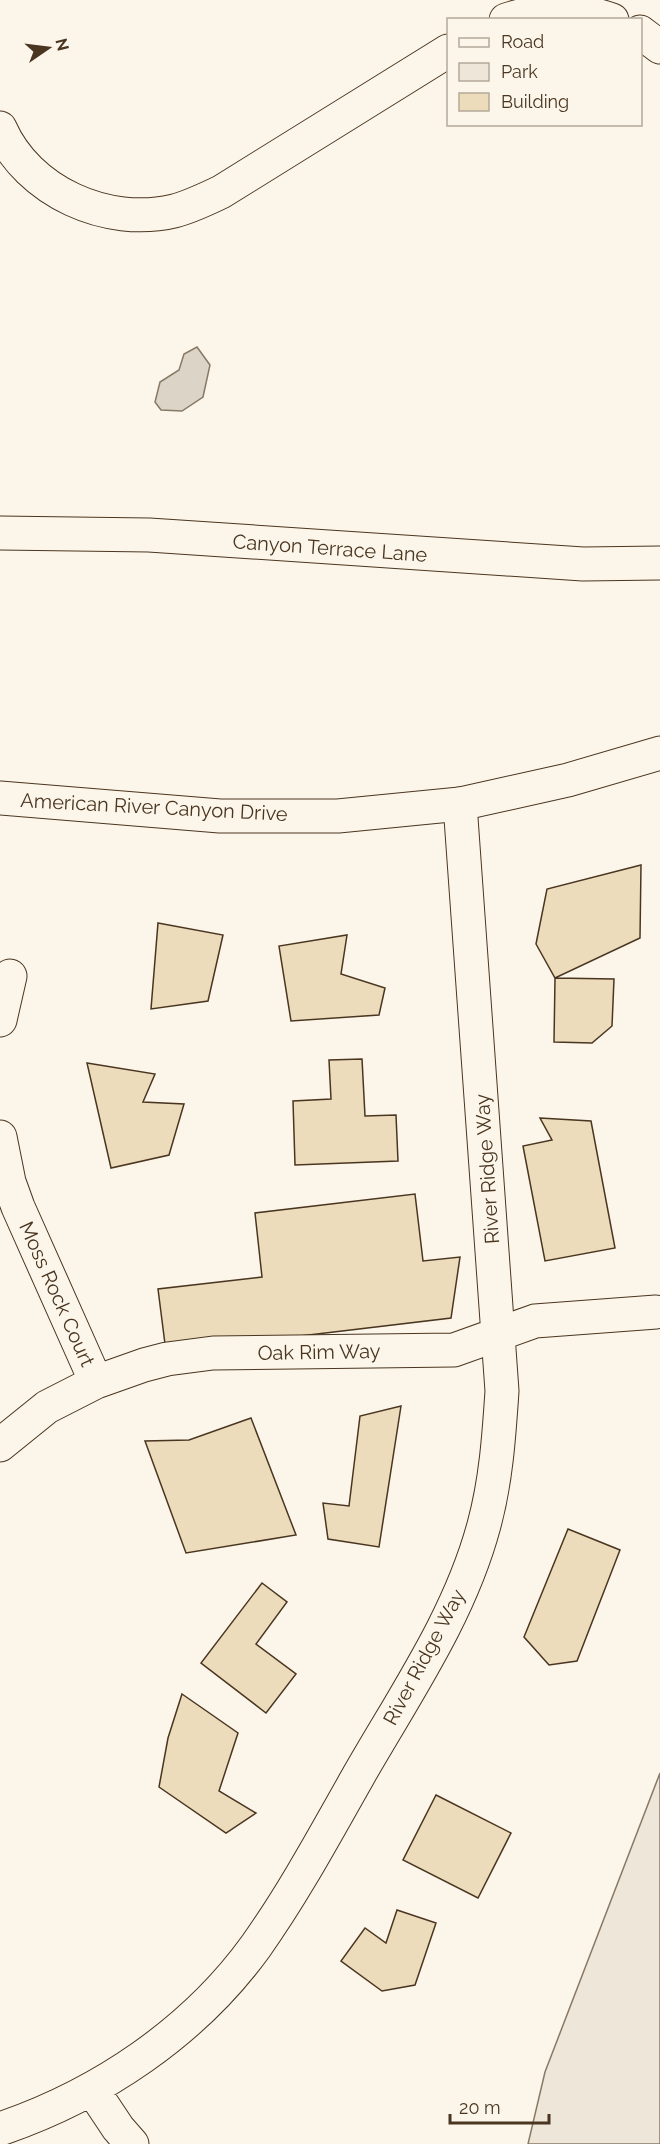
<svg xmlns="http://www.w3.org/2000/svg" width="660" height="2144" viewBox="0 0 660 2144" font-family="Raleway,sans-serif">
<rect width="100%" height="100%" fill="#fbf6e9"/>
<path fill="#ede6d9" stroke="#887966" stroke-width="1.5" d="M660,1773V2144H528L545,2072Z"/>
<path fill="#dcd4c6" stroke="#887966" stroke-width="1.5" d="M197,347L210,365L203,397L182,411L161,410L155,402L160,382L179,370L184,354Z"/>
<path fill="#ecdcbc" stroke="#4a3520" stroke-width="1.5" d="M641,865L640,938L555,978L536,944L547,889Z
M158,923L223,935L208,1001L151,1009Z
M347,935L341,974L385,988L379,1015L291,1021L279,946Z
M555,978L614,979L612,1026L592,1043L554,1042Z
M362,1059L365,1116L396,1115L398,1161L295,1165L293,1101L331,1099L329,1060Z
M87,1063L155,1074L143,1102L184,1104L169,1155L111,1168Z
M540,1118L591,1121L615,1248L545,1261L523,1146L552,1140Z
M415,1194L423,1261L460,1257L451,1318L166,1352L158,1289L262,1277L255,1213Z
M401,1406L379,1547L328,1539L323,1503L349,1506L360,1416Z
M251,1418L296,1535L186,1553L145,1441L189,1440Z
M568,1529L620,1550L577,1661L549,1665L524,1637Z
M262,1583L287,1602L256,1644L296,1674L266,1713L201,1663Z
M182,1694L238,1733L219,1791L256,1813L226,1833L159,1787L168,1738Z
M436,1795L511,1833L478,1898L403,1860Z
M397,1910L436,1923L415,1985L382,1991L341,1961L365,1928L386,1943Z"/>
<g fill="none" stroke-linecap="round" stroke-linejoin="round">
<g stroke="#4a3520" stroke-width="35">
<path id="minor" d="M506,20C542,8 576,7 612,20
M640,32L660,47
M0,128C28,192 107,227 174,211C190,207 206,199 221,192L448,51
M0,533L149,535L583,564L660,563
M0,1020L10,976
M0,1137L9,1182L18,1207L96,1382
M0,1445L47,1407L96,1382L144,1365L167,1359L213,1353L454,1350L535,1321L656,1312
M92,2089L118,2128L132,2144
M0,2129C100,2095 194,2032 256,1946C295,1891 327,1831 360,1773C406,1693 460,1615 484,1525C496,1481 499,1436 502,1391L460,804"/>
</g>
<g stroke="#4a3520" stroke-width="35">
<path id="major" d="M0,798L220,816H338L460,804L568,780L660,753"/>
</g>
<use href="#minor" stroke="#fbf6e9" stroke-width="33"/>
<use href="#major" stroke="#fbf6e9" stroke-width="33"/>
</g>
<g text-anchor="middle" stroke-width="4.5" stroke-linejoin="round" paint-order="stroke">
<g font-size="20" fill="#4a3520" stroke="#fbf6e9">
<text transform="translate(330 548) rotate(4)" y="7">Canyon Terrace Lane</text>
<text transform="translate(154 807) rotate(3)" y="7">American River Canyon Drive</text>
<text transform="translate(487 1169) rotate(-94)" y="7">River Ridge Way</text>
<text transform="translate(57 1294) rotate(66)" y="7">Moss Rock Court</text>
<text transform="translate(319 1352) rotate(-1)" y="7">Oak Rim Way</text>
<text transform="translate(424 1657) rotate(-62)" y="7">River Ridge Way</text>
</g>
</g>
<rect x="447" y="18" width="195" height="108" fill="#fbf6e9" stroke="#b4a999" stroke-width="1.5"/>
<rect x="459" y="38" width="30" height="9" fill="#fbf6e9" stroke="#b4a999" stroke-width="1.5"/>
<text x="501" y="48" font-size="18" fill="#4a3520">Road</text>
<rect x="459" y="63" width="30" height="18" fill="#ede6d9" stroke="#b4a999" stroke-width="1.5"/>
<text x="501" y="78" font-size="18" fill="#4a3520">Park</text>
<rect x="459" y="93" width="30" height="18" fill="#ecdcbc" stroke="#b4a999" stroke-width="1.5"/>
<text x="501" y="108" font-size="18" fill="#4a3520">Building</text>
<g transform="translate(48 48) rotate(76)" stroke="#fbf6e9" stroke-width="4.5" paint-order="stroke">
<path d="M0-4.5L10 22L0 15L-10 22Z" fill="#4a3520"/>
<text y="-9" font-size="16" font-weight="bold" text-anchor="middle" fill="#4a3520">N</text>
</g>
<path d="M450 2114v9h99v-9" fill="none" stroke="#4a3520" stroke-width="3"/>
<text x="459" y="2114" font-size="18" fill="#4a3520" stroke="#fbf6e9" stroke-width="4.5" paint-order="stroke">20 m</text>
</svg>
